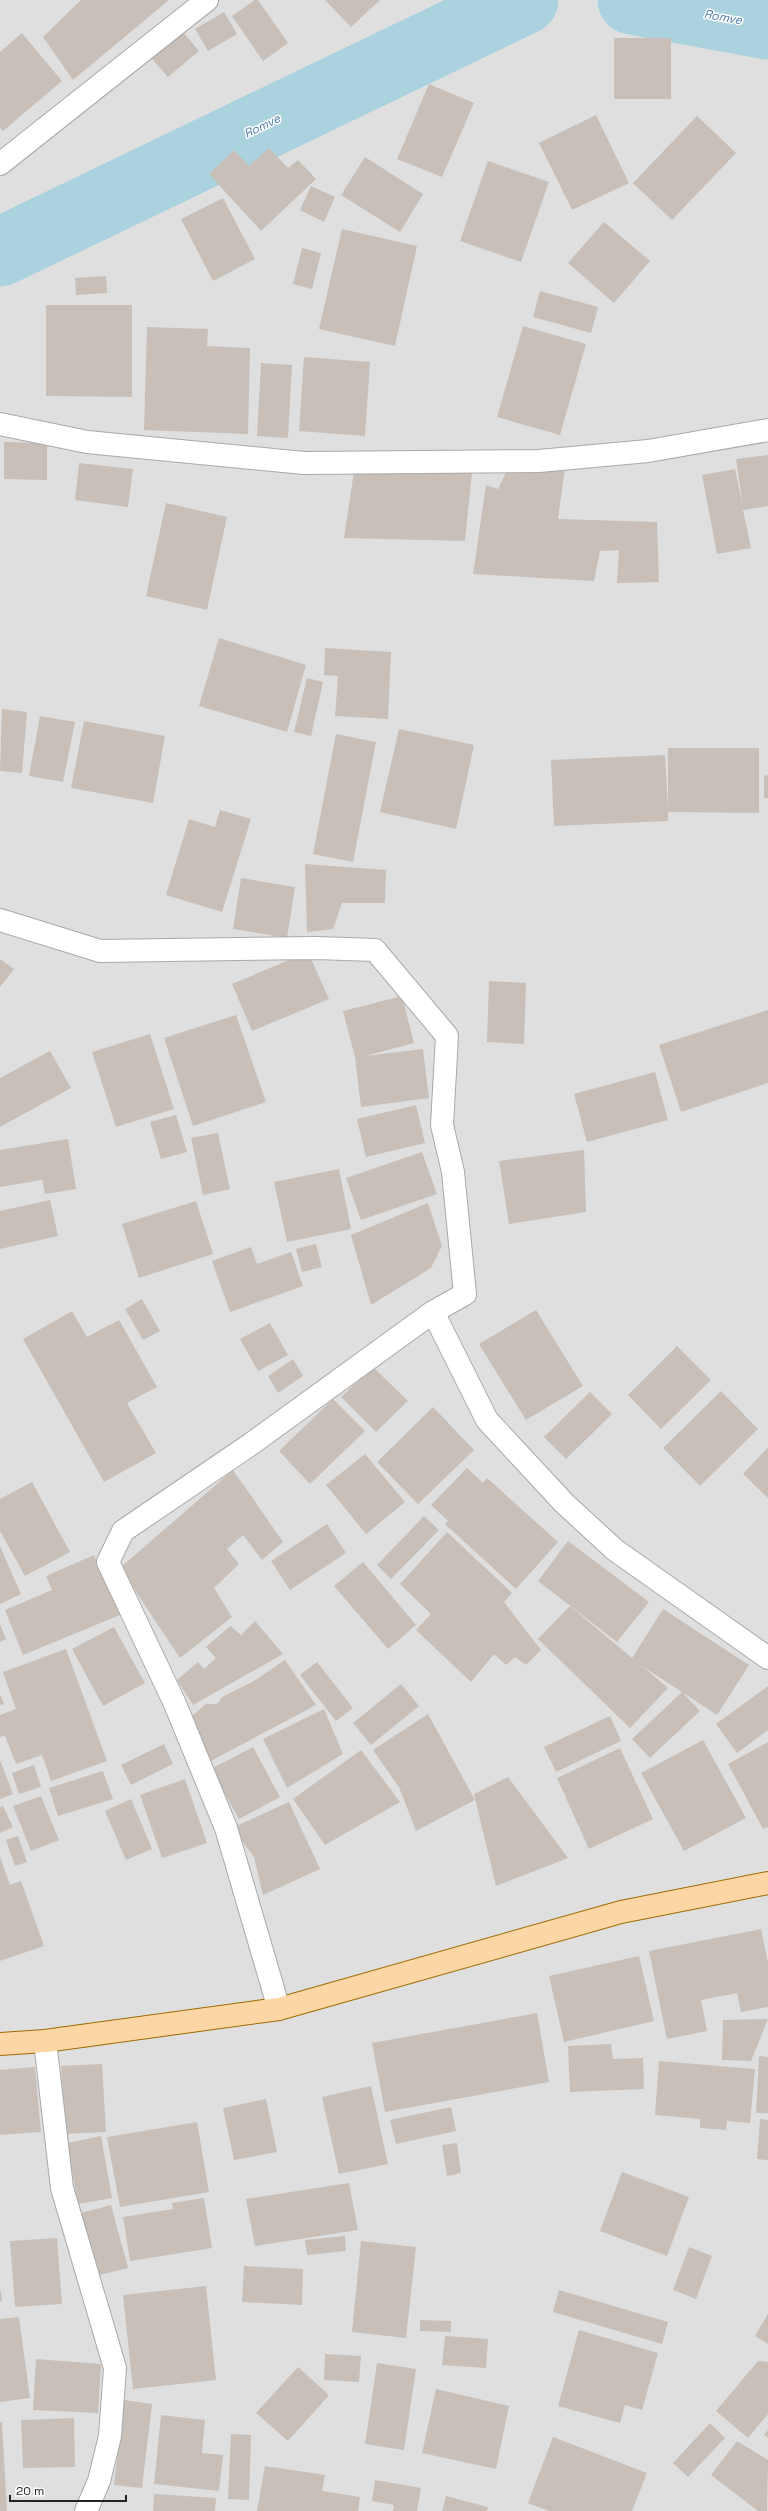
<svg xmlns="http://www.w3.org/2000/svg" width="768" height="2511" viewBox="0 0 768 2511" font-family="'Space Grotesk',sans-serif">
<rect width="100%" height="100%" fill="#f2efe9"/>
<path fill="#e0dfdf" d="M0,0H768V2511H0Z"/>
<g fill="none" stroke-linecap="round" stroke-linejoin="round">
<path stroke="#aad3df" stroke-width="69" d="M632,0L768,25
M0,252L524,0"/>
</g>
<path fill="#c7bfb8" d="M81,0H169L73,80L43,37Z
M255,0H258L288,43L263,61L232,16Z
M325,0H380L351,27Z
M224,12L237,34L208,51L195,29Z
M182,31L199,51L168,77L151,58Z
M22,33L62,81L3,131L0,128V52Z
M614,38H671V99H614Z
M429,84L474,103L442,177L397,159Z
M596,115L629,183L572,210L539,143Z
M697,116L736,153L672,220L633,183Z
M269,148L288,168L298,160L316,179L261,231L209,174L234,150L249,166Z
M365,157L423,194L400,232L341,195Z
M488,161L549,182L521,262L460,241Z
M311,186L335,197L324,222L300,210Z
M223,198L255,259L213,281L181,219Z
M604,222L650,261L614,303L568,263Z
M342,229L417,246L395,346L319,329Z
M302,248L321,253L312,289L293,284Z
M106,276L107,293L76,295L75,278Z
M540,291L598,307L591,333L533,317Z
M46,305H132V397L46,396Z
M523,326L586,344L560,435L497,417Z
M147,327L208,329L207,346L250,348L248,434L144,430Z
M304,357L370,362L365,436L299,431Z
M261,363L292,365L288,438L257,436Z
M4,442L47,443V480L4,479Z
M768,455V506L743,510L751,548L717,554L702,475L735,469L743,507L736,459Z
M79,463L133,469L128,507L75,500Z
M509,466L565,468L558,519L657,522L659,582L617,583L619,550L600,551L594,581L473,574L486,485L498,489Z
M354,471L472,472L465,541L344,538Z
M166,503L227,517L207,610L146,596Z
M219,638L306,665L287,732L199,706Z
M325,648L391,652L388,719L335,716L338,676L324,675Z
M307,678L323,682L311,736L294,732Z
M2,709L27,712L22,773L0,771Z
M40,716L75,722L63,782L29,776Z
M84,721L165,736L153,803L71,788Z
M399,729L474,745L456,829L380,812Z
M336,734L376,742L353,862L313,854Z
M668,748H759V813L668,812V821L554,826L551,760L665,755L668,807Z
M768,775V798H764V776Z
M220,810L251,819L222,912L166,895L189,819L215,827Z
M305,864L386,870L385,903H342L333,929L307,932Z
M241,878L295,887L287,938L233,929Z
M308,952L329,999L252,1031L232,984Z
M0,959L14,969L0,987Z
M489,981L526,983L524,1044L487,1042Z
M402,996L414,1043L365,1056L423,1049L429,1098L361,1107L355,1057L343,1011Z
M768,1010V1083L681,1112L659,1045Z
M236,1015L266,1102L193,1126L164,1038Z
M150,1034L174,1109L116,1127L92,1052Z
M50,1051L71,1088L0,1127V1078Z
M655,1072L668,1120L587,1142L574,1094Z
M416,1105L425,1143L366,1157L357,1119Z
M176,1115L187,1152L161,1159L150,1122Z
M218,1133L230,1189L203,1195L191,1138Z
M68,1139L76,1189L45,1194L42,1180L0,1187V1150Z
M584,1150L586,1212L509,1224L499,1161Z
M422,1152L437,1194L361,1220L346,1178Z
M339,1169L351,1229L287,1242L274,1182Z
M50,1200L58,1236L0,1249V1211Z
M196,1201L213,1254L139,1278L122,1224Z
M428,1203L442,1246L431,1268L371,1305L351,1235Z
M316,1244L322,1267L302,1272L296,1249Z
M251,1247L257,1264L291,1252L303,1286L230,1312L212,1261Z
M142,1299L160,1331L143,1340L125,1309Z
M536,1310L583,1386L526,1420L479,1344Z
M72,1311L87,1337L119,1320L157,1387L127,1403L156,1453L104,1482L23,1339Z
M270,1323L288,1355L258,1371L240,1339Z
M677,1346L711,1380L661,1429L628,1395Z
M293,1359L303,1376L278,1393L268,1376Z
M373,1367L408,1401L376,1432L341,1397Z
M721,1391L758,1429L700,1486L663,1448Z
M590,1392L612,1414L566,1459L544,1437Z
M333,1399L365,1431L310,1484L279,1451Z
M433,1407L474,1450L418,1504L377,1462Z
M768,1447V1498L743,1474Z
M365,1454L405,1502L366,1534L326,1485Z
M467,1468L483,1483L487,1478L558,1542L516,1589L445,1524L448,1521L431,1505Z
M233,1470L283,1542L262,1560L243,1535L227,1549L239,1564L214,1588L232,1617L180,1658L120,1568Z
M32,1482L70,1552L25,1576L0,1531V1499Z
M424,1516L439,1530L391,1579L377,1565Z
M327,1524L346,1553L290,1590L271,1561Z
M447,1532L512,1593L504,1602L541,1650L526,1665L515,1657L506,1665L494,1654L471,1682L416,1630L431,1614L400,1584Z
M568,1541L649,1602L617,1642L538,1581Z
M0,1546L21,1594L0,1604Z
M94,1555L120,1615L23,1655L5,1610L52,1590L46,1576Z
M363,1562L416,1625L388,1649L334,1586Z
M570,1606L632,1658L663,1609L749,1665L717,1715L642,1666L668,1688L630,1728L538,1639Z
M255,1621L283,1654L193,1705L177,1680L198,1662L204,1669L216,1658L206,1647L230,1626L241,1635Z
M0,1624L6,1639L0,1642Z
M114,1627L145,1683L103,1706L72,1649Z
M66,1649L107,1761L51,1781L42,1755L16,1764L5,1736L0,1737V1715L16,1709L3,1672Z
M285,1660L316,1705L209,1762L186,1721L206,1704H217L222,1697L254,1681Z
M317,1662L353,1708L336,1721L300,1675Z
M401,1684L419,1706L371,1745L353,1723Z
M768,1686V1730L737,1753L716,1724Z
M682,1692L700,1711L650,1758L632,1739Z
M0,1694L4,1704L0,1705Z
M324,1709L343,1754L287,1788L263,1739Z
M428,1714L475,1800L416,1831L399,1787L373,1750Z
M610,1716L621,1741L556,1772L544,1747Z
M703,1740L746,1818L684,1851L641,1773Z
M768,1742V1827L763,1829L728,1764Z
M164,1744L173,1764L131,1785L121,1765Z
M253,1747L280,1797L239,1819L211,1769Z
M620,1748L653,1819L589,1849L557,1778Z
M361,1750L400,1802L325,1845L293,1799Z
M0,1760L13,1794L0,1799Z
M34,1765L41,1787L19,1794L12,1773Z
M103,1771L113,1799L58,1816L49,1788Z
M508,1777L568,1858L496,1886L474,1794Z
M185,1779L207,1843L162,1858L140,1795Z
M41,1796L59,1840L31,1851L13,1806Z
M131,1799L152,1849L126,1860L105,1811Z
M289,1802L320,1869L263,1895L254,1857L232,1828Z
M3,1806L13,1827L0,1833V1807Z
M18,1836L27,1862L15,1866L6,1840Z
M0,1857L10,1885L21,1881L44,1946L0,1961Z
M761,1929L768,1963V2007L741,2012L737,1993L701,2000L707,2031L667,2039L649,1951Z
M639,1956L654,2021L564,2042L549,1976Z
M537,2013L549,2082L385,2112L372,2043Z
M768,2019L751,2061L722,2060L723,2020Z
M611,2044L613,2059L643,2058L644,2089L570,2092L568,2046Z
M759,2056L768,2057V2113H756Z
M659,2061L755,2069L750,2123L727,2121L726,2130L700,2128V2119L655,2115Z
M102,2064L106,2132L66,2134L61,2066Z
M35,2067L41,2132L0,2135V2070Z
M371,2086L388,2164L339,2174L322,2097Z
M266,2099L277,2152L234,2160L223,2108Z
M451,2107L456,2131L396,2144L390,2120Z
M760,2119L768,2120V2160L757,2159Z
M197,2122L209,2192L120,2207L107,2137Z
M101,2136L112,2198L78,2204L67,2143Z
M457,2143L461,2173L447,2176L442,2145Z
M622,2172L689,2197L667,2256L600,2231Z
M349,2183L358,2230L255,2246L246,2199Z
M204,2198L212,2248L130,2261L123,2217L173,2209L172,2203Z
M111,2205L128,2268L95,2276L77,2214Z
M345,2236L346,2251L307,2255L305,2240Z
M57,2238L62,2304L15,2307L10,2241Z
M361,2241L416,2247L406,2338L352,2332Z
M689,2247L712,2256L696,2299L673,2290Z
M244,2266L303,2269L302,2305L242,2302Z
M206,2286L216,2380L133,2389L123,2295Z
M559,2290L668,2322L662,2344L553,2312Z
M0,2291H1L2,2301H0Z
M768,2314V2344L755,2336Z
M19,2317L30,2398L0,2402V2319Z
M420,2320L451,2321V2332L420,2331Z
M579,2330L658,2353L642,2410L625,2405L620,2423L558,2406Z
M445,2336L488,2339L486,2368L442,2365Z
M325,2354L361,2356L359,2382L324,2380Z
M36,2359L101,2364L98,2413L33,2410Z
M758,2361L768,2362V2414L748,2438L716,2411Z
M377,2363L416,2369L404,2450L365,2444Z
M298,2367L329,2395L288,2441L256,2413Z
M436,2389L509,2406L496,2469L422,2453Z
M124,2400L152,2404L142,2488L114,2485Z
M161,2415L205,2420L202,2453L223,2455L219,2491L154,2484Z
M74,2418L75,2467L23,2468L21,2420Z
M0,2422H2L7,2511H0Z
M710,2423L725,2438L688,2477L673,2463Z
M768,2430V2438L764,2435Z
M231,2434L251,2435L249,2500L228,2499Z
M553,2437L647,2473L632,2511H549L528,2503Z
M737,2441L768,2460L767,2511H758L711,2475Z
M265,2466L325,2475L322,2491L360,2497L358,2511H257Z
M375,2480L421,2488L417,2511H393L394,2505L372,2501Z
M154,2494L216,2498L215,2511H153Z
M446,2496L488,2507L487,2511H442Z"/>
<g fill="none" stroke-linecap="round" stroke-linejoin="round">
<g stroke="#a9a9a9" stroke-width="24">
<path id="minor" d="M0,164L207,0
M0,424L87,442L304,463L539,461L648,451L768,430
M0,920L100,951L316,948L375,950L447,1036L442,1125L453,1172L465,1294L433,1312L487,1420L564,1503L615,1550L768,1658
M279,2009L226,1828L175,1704L108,1562L123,1531L251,1444L433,1312
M45,2041L62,2188L115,2368L110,2436L99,2481L86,2511"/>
</g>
<g stroke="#a06b00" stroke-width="24">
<path id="major" d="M0,2044L45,2041L279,2009L621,1912L768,1883"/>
</g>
<use href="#minor" stroke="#fff" stroke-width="22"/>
<use href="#major" stroke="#fcd6a4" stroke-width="22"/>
</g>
<g text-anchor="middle" stroke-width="3" stroke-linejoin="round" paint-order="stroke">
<g font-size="12" font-style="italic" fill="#4a7aab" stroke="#fff">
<text transform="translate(723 17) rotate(10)" y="4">Romve</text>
<text transform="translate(262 126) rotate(-26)" y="4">Romve</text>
</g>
</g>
<path d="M10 2495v6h116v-6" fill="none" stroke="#222222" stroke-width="2"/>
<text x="16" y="2495" font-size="12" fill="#222222" stroke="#ffffff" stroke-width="3" paint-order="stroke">20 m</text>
</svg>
